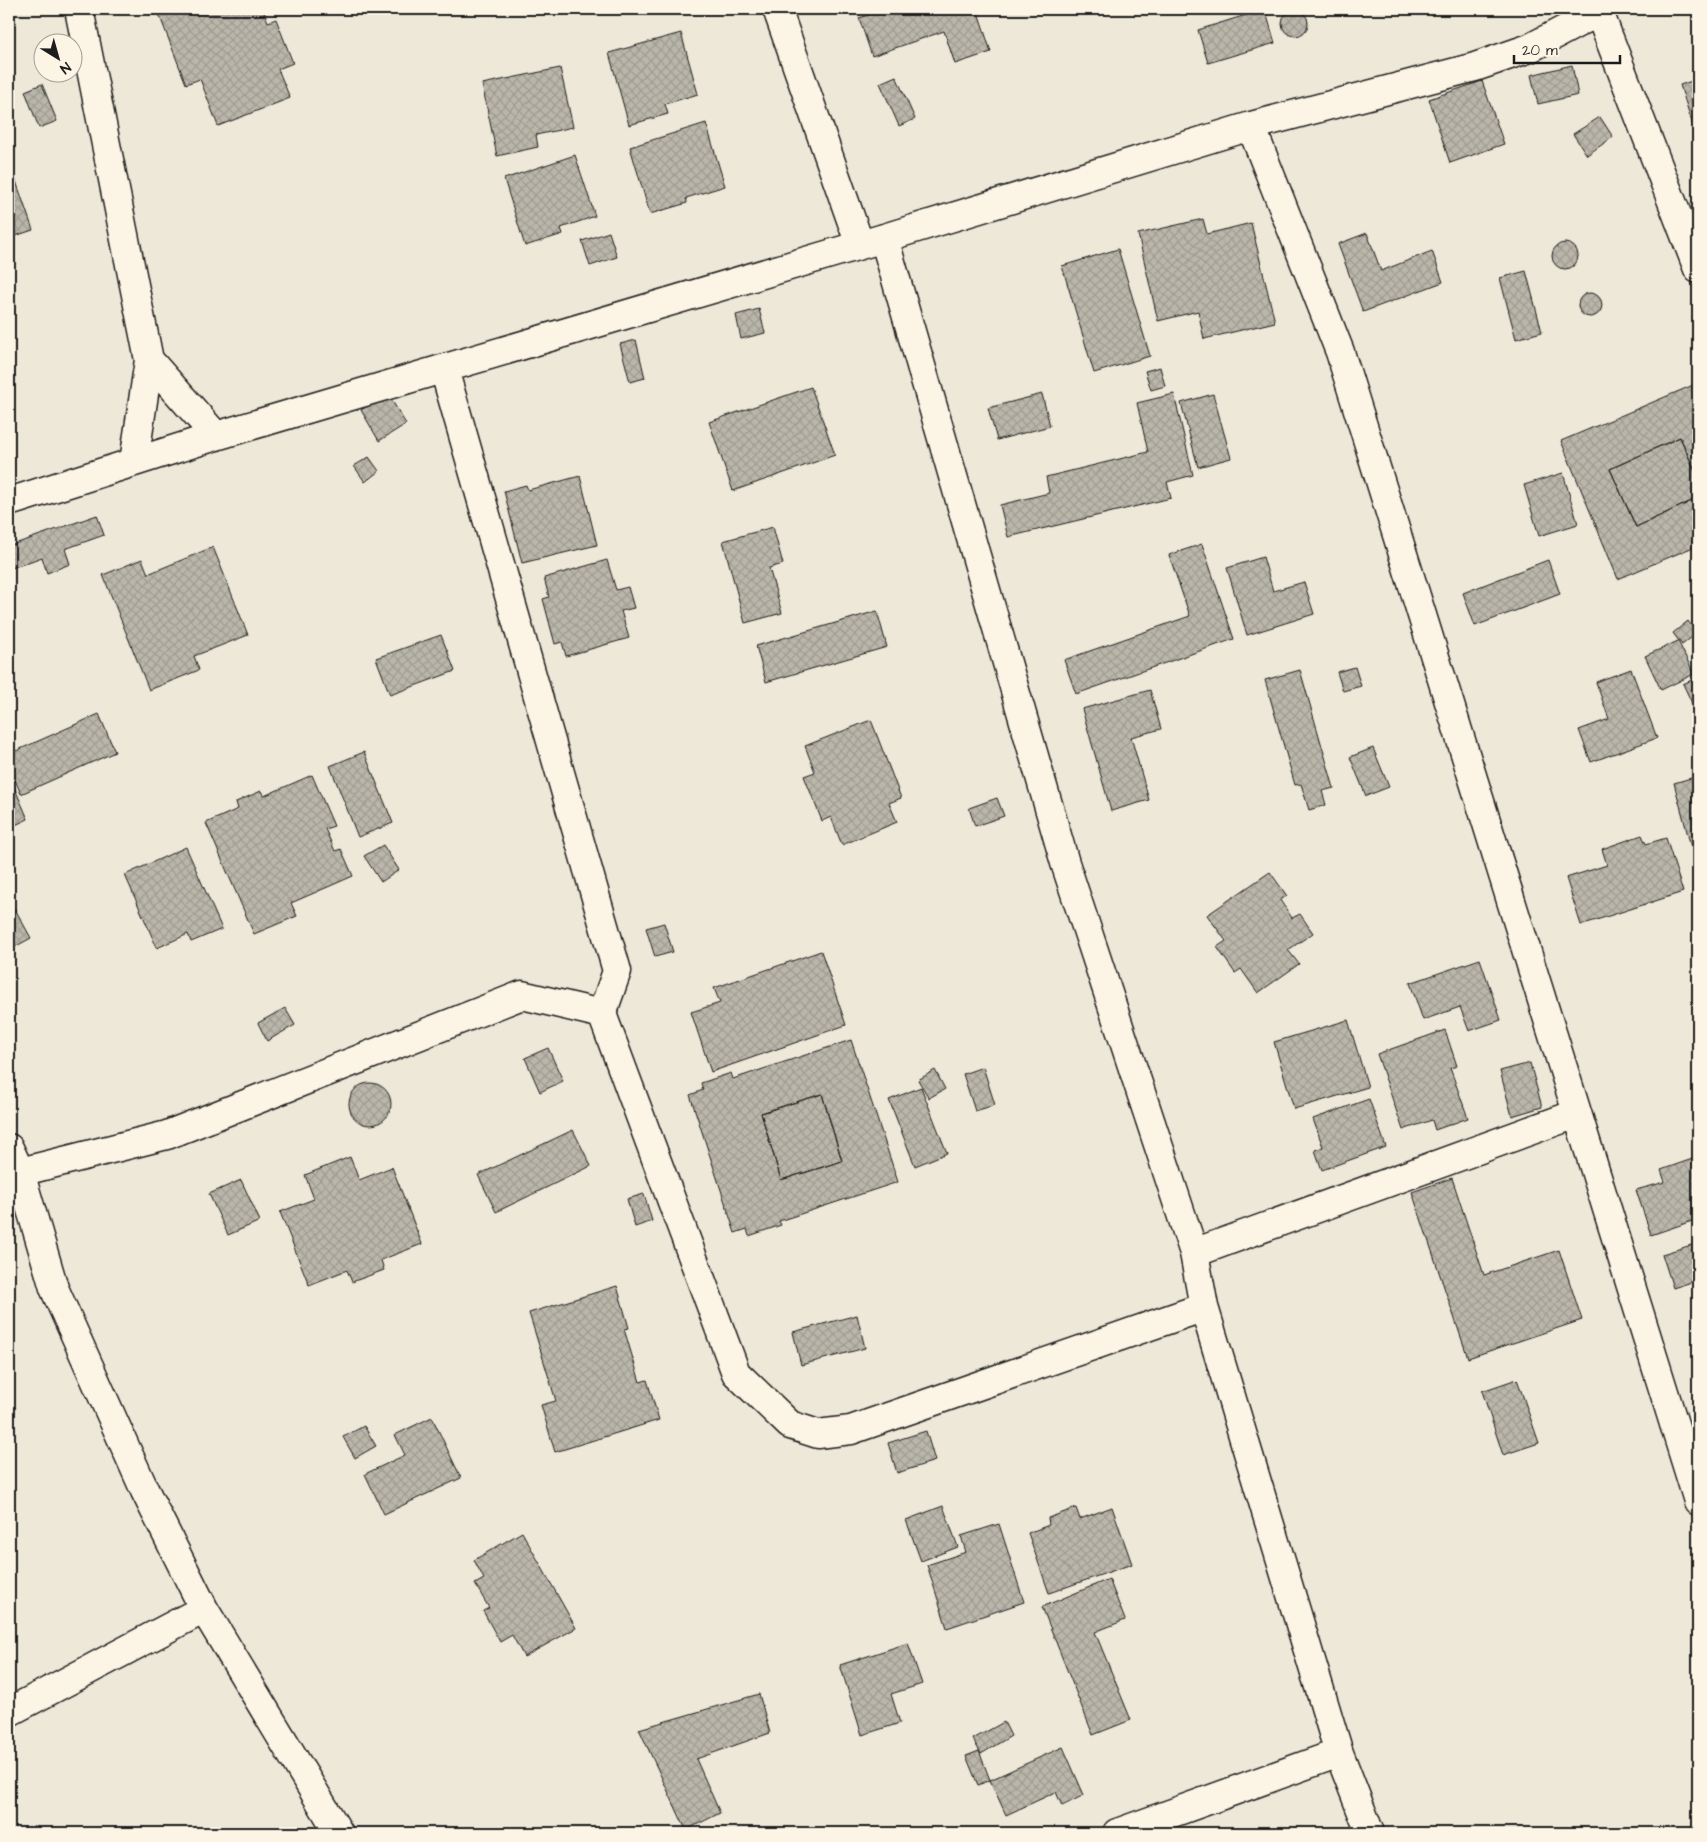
<svg xmlns="http://www.w3.org/2000/svg" width="1707" height="1842" viewBox="0 0 1707 1842" font-family="'Architects Daughter',sans-serif">
<defs>
<pattern id="building-cross-hatch" width="8" height="8" patternUnits="userSpaceOnUse" patternTransform="scale(1.25)"><rect width="8" height="8" fill="#bab6aa"/><path d="M0 0l8 8M0 8l8-8" fill="none" stroke="#9f9c92"/></pattern>
</defs>
<rect width="100%" height="100%" fill="#eee8d9"/>
<filter id="ink" filterUnits="userSpaceOnUse"><feTurbulence type="fractalNoise" baseFrequency=".02" numOctaves="2"/><feDisplacementMap in="SourceGraphic" scale="10" xChannelSelector="R" yChannelSelector="G"/><feConvolveMatrix kernelMatrix="1 2 1 2 8 2 1 2 1" color-interpolation-filters="sRGB"/></filter>
<g filter="url(#ink)">
<path fill="url(#building-cross-hatch)" stroke="#1c1c1c" fill-rule="evenodd" d="M157,9H263L268,22L276,19L293,63L278,69L290,98L218,126L200,79L186,84Z
M886,9H977L991,52L955,64L944,31L872,56L859,18Z
M1265,9L1275,43L1208,63L1198,30Z
M1282 23a13 13 0 1 1 26 0a13 13 0 1 1-26 0Z
M681,33L698,94L665,104L668,114L629,125L609,53Z
M1572,65L1578,95L1538,104L1531,75Z
M560,68L573,127L536,135L538,147L497,156L482,84Z
M896,76L915,119L899,126L880,83Z
M1698,79V141L1680,85Z
M1482,81L1504,144L1450,163L1429,99Z
M42,84L57,121L39,128L25,91Z
M1600,117L1613,137L1587,155L1573,134Z
M706,123L725,186L686,198L687,203L650,214L630,147Z
M575,155L595,216L561,228L563,234L525,246L504,179Z
M9,161L33,230L9,238Z
M1203,219L1207,234L1251,223L1275,322L1204,339L1198,311L1158,321L1138,234Z
M609,232L617,257L590,266L582,241Z
M1367,233L1381,271L1432,251L1443,282L1363,312L1338,244Z
M1552 256a13 13 0 1 1 26 0a13 13 0 1 1-26 0Z
M1118,249L1150,356L1094,373L1062,266Z
M1526,271L1542,332L1516,339L1500,278Z
M1578 305a12 12 0 1 1 24 0a12 12 0 1 1-24 0Z
M759,309L765,333L741,339L736,315Z
M636,340L645,378L630,382L620,344Z
M1160,367L1165,386L1151,390L1145,371Z
M1698,383V478L1680,437L1610,469L1636,527L1698,498V545L1618,579L1561,441Z
M811,387L835,455L733,491L709,422Z
M388,394L406,424L379,441L361,410Z
M1042,394L1050,426L997,440L988,408Z
M1174,394L1193,475L1167,482L1171,498L1008,537L1000,505L1049,493L1046,477L1148,452L1137,403Z
M1213,394L1231,458L1198,467L1181,403Z
M1680,437L1698,478V498L1636,527L1610,469Z
M369,457L379,471L365,482L354,466Z
M1563,473L1578,524L1539,536L1524,485Z
M580,476L597,545L522,563L504,491L526,485L528,490Z
M97,515L104,535L65,549L70,564L47,573L42,557L9,569V546Z
M773,527L783,564L769,568L782,613L745,623L723,541Z
M1202,544L1234,639L1076,694L1064,660L1190,616L1169,555Z
M213,547L248,635L194,656L199,670L149,690L103,575L142,559L148,574Z
M1263,557L1273,591L1304,582L1314,614L1247,635L1227,568Z
M607,560L616,590L628,587L634,608L621,611L629,638L566,656L562,642L555,644L543,599L549,597L544,578Z
M1548,560L1560,594L1475,626L1463,593Z
M877,611L887,647L766,682L756,646Z
M1688,621L1697,633L1682,645L1673,633Z
M441,635L455,671L390,695L376,658Z
M1678,641L1694,674L1661,690L1645,656Z
M1355,667L1361,686L1343,691L1337,672Z
M1631,669L1657,738L1591,762L1579,730L1609,719L1596,682Z
M1300,670L1334,788L1322,791L1326,805L1309,810L1301,784L1295,785L1265,680Z
M1698,677V716L1683,684Z
M1150,690L1161,729L1131,737L1149,800L1111,811L1082,709Z
M99,714L115,752L21,794L9,766V754Z
M871,720L901,798L889,803L897,822L842,845L831,817L822,821L804,776L815,772L805,746Z
M1373,748L1389,787L1366,796L1350,757Z
M364,752L393,823L358,837L330,766Z
M9,775L28,819L9,828Z
M312,775L334,826L325,829L335,851L341,849L353,876L291,903L297,916L254,934L206,823L238,809L236,802L261,791L264,796Z
M1698,776V856L1694,858L1674,783Z
M997,798L1004,816L975,826L969,808Z
M1642,835L1646,844L1666,838L1683,892L1581,925L1566,878L1607,865L1602,849Z
M383,845L399,870L381,882L364,856Z
M186,847L222,929L191,942L188,934L157,948L125,875Z
M1270,872L1287,896L1280,900L1292,918L1300,914L1313,933L1288,950L1299,964L1258,993L1241,969L1235,973L1217,947L1226,941L1207,915Z
M15,909L31,938L9,950V912Z
M664,923L673,952L655,957L646,928Z
M821,951L846,1025L711,1072L691,1012L720,1003L714,988Z
M1480,959L1501,1020L1469,1031L1460,1007L1423,1020L1410,983Z
M285,1008L295,1025L267,1041L258,1023Z
M1348,1020L1368,1087L1294,1109L1274,1042Z
M1445,1030L1457,1066L1450,1068L1468,1118L1435,1130L1432,1120L1403,1130L1377,1054Z
M851,1040L898,1182L779,1221L781,1225L749,1236L747,1229L735,1233L690,1095L703,1090L701,1083L731,1073L733,1079ZM822,1094L842,1161L781,1180L761,1113Z
M548,1048L563,1081L540,1092L525,1058Z
M1530,1063L1542,1107L1512,1116L1500,1071Z
M983,1067L995,1105L975,1111L963,1074Z
M935,1070L945,1089L929,1098L918,1080Z
M349 1104a21 21 0 1 1 42 0a21 21 0 1 1-42 0Z
M921,1087L947,1153L915,1166L889,1100Z
M822,1094L842,1161L781,1180L761,1113Z
M1369,1099L1386,1147L1322,1170L1315,1150L1323,1147L1313,1119Z
M573,1130L591,1166L496,1212L478,1175Z
M350,1157L359,1180L392,1167L422,1244L381,1260L384,1270L352,1282L347,1270L309,1285L280,1212L314,1199L305,1175Z
M1698,1157V1219L1651,1235L1636,1190L1665,1182L1661,1170Z
M1452,1178L1484,1275L1559,1250L1582,1320L1468,1358L1412,1192Z
M241,1180L260,1221L228,1235L209,1194Z
M644,1194L652,1221L635,1227L627,1199Z
M1698,1243V1280L1673,1288L1662,1254Z
M617,1286L629,1328L624,1329L640,1382L647,1380L659,1420L555,1452L541,1405L556,1401L529,1313Z
M857,1315L865,1348L801,1365L793,1332Z
M1517,1379L1539,1443L1503,1455L1482,1391Z
M432,1417L461,1478L384,1514L365,1474L405,1455L395,1435Z
M364,1426L376,1446L355,1458L343,1437Z
M926,1431L935,1461L897,1473L888,1443Z
M943,1506L958,1547L921,1561L906,1520Z
M1112,1507L1132,1564L1049,1593L1028,1533L1049,1525L1048,1518L1076,1508L1080,1519Z
M999,1524L1024,1602L947,1628L927,1565L966,1552L961,1536Z
M522,1532L576,1628L524,1657L512,1635L500,1642L483,1611L489,1608L475,1584L484,1579L474,1560Z
M1109,1579L1125,1620L1095,1632L1131,1720L1093,1735L1042,1607Z
M908,1643L922,1684L891,1694L900,1723L862,1735L840,1665Z
M759,1694L770,1733L696,1759L720,1813L686,1830L639,1729Z
M1004,1722L1011,1736L981,1754L973,1739Z
M1063,1747L1084,1795L1062,1806L1056,1792L1006,1815L990,1780Z
M979,1751L990,1780L978,1785L966,1756Z"/>
<g fill="none" stroke-linecap="round" stroke-linejoin="round">
<g stroke="#1c1c1c" stroke-width="31">
<path id="minor" d="M79,9L149,360L134,462
M777,9L860,245
M1599,12L1698,269
M1251,126L1340,352L1698,1501
M884,238L1065,863L1194,1253L1204,1307L1339,1753L1370,1833
M149,360L216,436
M444,369L617,971L602,1014L736,1373L790,1425L818,1434L851,1430L1204,1307
M9,502L216,436L884,238L1251,126L1475,67L1530,48L1604,9
M9,1148L20,1172L54,1288L145,1491L204,1609L339,1833
M20,1172L167,1135L522,995L602,1014
M1194,1253L1576,1114
M9,1712L204,1609
M1117,1833L1339,1753"/>
</g>
<use href="#minor" stroke="#fcf5e5" stroke-width="28"/>
</g>
</g>
<rect width="1707" height="1842" fill="none" stroke="#fcf5e5" stroke-width="30"/>
<rect x="15" y="15" width="1677" height="1812" fill="none" stroke="#1c1c1c" stroke-width="2" filter="url(#ink)"/>
<g transform="translate(58 58) rotate(143)"><circle r="24" fill="#fcf5e5" stroke="#a29e95"/>
<path d="M0-4L9 19L0 12L-9 19Z" fill="#1c1c1c"/>
<text y="-8" font-size="14" font-weight="bold" text-anchor="middle" fill="#1c1c1c">N</text>
</g>
<path d="M1514 55v8h106v-8" fill="none" stroke="#1c1c1c" stroke-width="2.5"/>
<text x="1522" y="55" font-size="15" fill="#1c1c1c" stroke="#fcf5e5" stroke-width="4" paint-order="stroke">20 m</text>
</svg>
